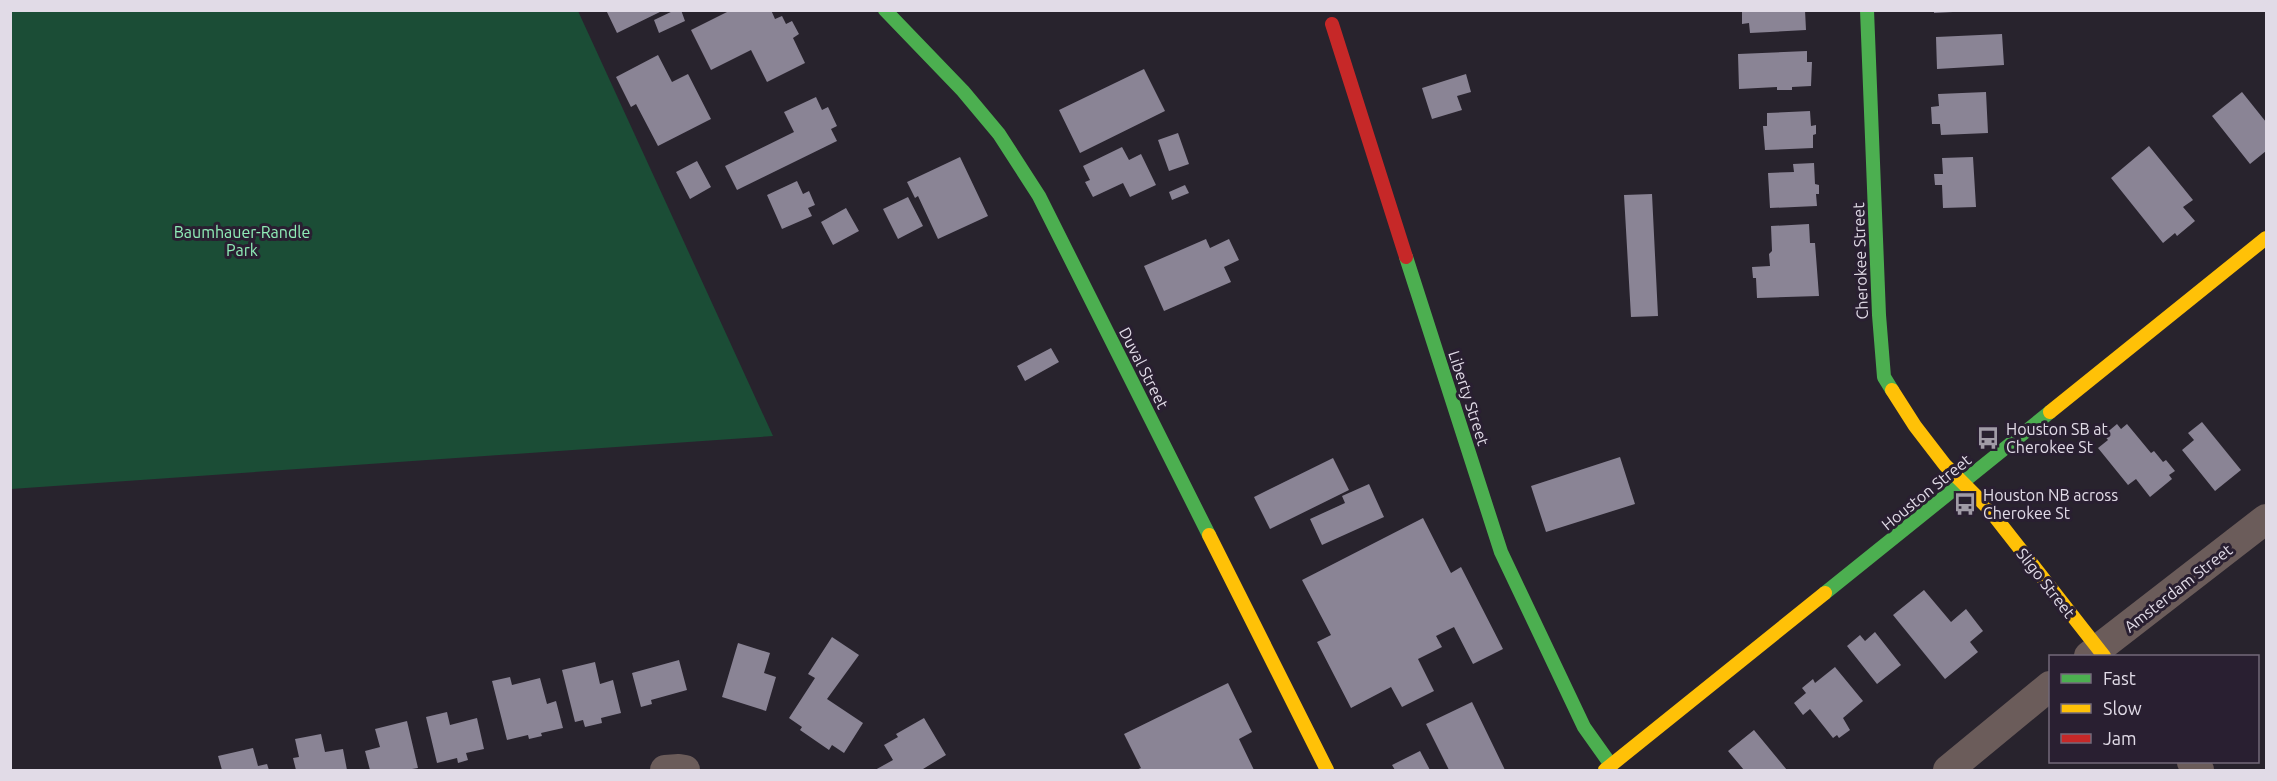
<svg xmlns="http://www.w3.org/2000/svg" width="2277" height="781" viewBox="0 0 2277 781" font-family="Ubuntu,sans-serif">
<rect width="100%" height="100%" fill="#28232d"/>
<path fill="#1b4d36" d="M11,10L578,11L773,436L11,489Z"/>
<path fill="#8a8495" d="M606,10H664L617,33Z
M675,10H681L685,21L659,33L654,20Z
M731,10H771L775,19L782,16L786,24L792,21L799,34L793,38L805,63L767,82L751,50L711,70L691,30Z
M1742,10H1805L1806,30L1750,33L1749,23L1742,24Z
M1934,10H1953V12L1934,13Z
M2002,34L2004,65L1937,69L1936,37Z
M1807,51V62H1812L1811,86L1792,87V90H1777V87L1739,89L1738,54Z
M658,55L672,82L688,74L711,119L658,146L636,104L631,107L616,77Z
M1144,69L1165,111L1080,153L1059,110Z
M1466,74L1471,92L1457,96L1462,110L1432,119L1422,88Z
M1986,92L1988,133L1941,135L1940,124H1932L1931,107L1939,106L1938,94Z
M2242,92L2266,122V151L2250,164L2212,116Z
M816,97L822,110L828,107L837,126L831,129L837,141L737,190L725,166L794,132L784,112Z
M1810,111L1811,126L1816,125V134L1813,135V148L1765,150L1763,126H1767V113Z
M1178,133L1189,164L1169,171L1158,140Z
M2149,146L2193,200L2183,207L2195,221L2177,236L2175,233L2163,243L2111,178Z
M1122,147L1129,160L1141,154L1156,185L1130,197L1123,183L1093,197L1085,182L1090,180L1083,166Z
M960,157L988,216L938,239L918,196L915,198L907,182Z
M1973,157L1976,207L1943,208L1942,185H1935L1934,174H1943L1942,158Z
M697,161L711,187L690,199L676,172Z
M1814,163L1815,184L1819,185V194H1816L1817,206L1770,208L1768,173L1794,172L1793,164Z
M797,181L803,194L809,191L815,205L808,208L812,216L782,229L767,195Z
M1185,185L1189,193L1172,200L1169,192Z
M1652,194L1658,316L1631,317L1624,195Z
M908,197L923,226L898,239L883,209Z
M846,208L859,231L833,245L821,222Z
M1809,224L1810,243H1815L1819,296L1757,298L1756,278H1753L1752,267L1770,266L1769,254L1772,251L1771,226Z
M1206,239L1210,248L1229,239L1239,260L1224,267L1231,282L1164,311L1144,266Z
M1051,348L1059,362L1025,381L1017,366Z
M2202,422L2241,470L2215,491L2182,450L2194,440L2188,433Z
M2117,424L2121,429L2127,424L2151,453L2154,451L2163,462L2166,460L2175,471L2169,475L2172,479L2150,497L2136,479L2128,485L2098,448L2108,440L2104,435Z
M1620,457L1635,504L1546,532L1531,486Z
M1333,458L1349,490L1270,529L1254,497Z
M1369,484L1384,517L1322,545L1310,519L1345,503L1342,496Z
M1423,518L1451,573L1461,567L1503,649L1473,664L1454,627L1436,636L1442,647L1418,659L1434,691L1402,707L1391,687L1351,708L1317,642L1331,635L1302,580Z
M1924,590L1951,622L1966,609L1983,631L1970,642L1978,652L1945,679L1893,615Z
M1875,632L1901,665L1877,684L1847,646L1860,635L1865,641Z
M832,637L859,655L827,699L863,723L844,753L832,745L829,750L800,730L802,727L789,718L815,678L808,674Z
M738,643L770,653L764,673L776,677L766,711L722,697Z
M679,660L687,690L651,700L652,704L641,707L632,673Z
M595,662L600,684L613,680L621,713L601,718L602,723L585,727L583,720L575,722L562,670Z
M1835,667L1863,701L1843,718L1850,730L1839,738L1837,735L1833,738L1810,709L1803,715L1794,703L1806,693L1802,688L1813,679L1815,683Z
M510,677L512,685L540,678L547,704L556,701L563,728L541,733L542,736L529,739L528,735L507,740L492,681Z
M1228,683L1252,732L1239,739L1254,770H1136L1141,768L1124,734Z
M1472,702L1505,770H1449L1426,724Z
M447,712L450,725L477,718L484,749L466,753L468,760L458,763L457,758L437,763L426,717Z
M924,718L946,755L923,769L924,770H875L893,760L884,745L898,737L896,734Z
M407,721L418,768L406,770H370L365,751L380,747L375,729Z
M1754,730L1787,770H1744L1728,751Z
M321,734L325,752L343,749L347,770H296L293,758L299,757L295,739Z
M253,748L258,766L267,764L269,770H222L218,756Z
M1420,751L1430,770H1395L1392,765Z"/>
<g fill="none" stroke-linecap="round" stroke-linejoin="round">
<path stroke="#6b5c5a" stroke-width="30" d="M2089,656L2266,519
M2192,762L2199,770
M665,770L679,769L685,770
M1948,770L2050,686"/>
<path stroke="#4caf50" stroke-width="14" d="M885,10L963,91L999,134L1039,196L1209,535
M1867,10L1879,315L1884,377L1892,390
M1406,257L1501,552L1584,727L1611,765
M1825,593L2050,412"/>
<path stroke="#ffc107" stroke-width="14" d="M1892,390L1915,426L1945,465L1988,508L2104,656
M2050,412L2266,238
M1209,535L1327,770
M1605,770L1825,593"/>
<path stroke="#c62828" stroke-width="14" d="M1332,24L1406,257"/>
</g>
<defs>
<g id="bus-bare" transform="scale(1.8)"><path d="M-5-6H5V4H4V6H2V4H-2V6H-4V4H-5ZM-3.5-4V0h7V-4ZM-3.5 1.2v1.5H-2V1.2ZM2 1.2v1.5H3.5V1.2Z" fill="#a09ba6" stroke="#291f31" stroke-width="2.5" paint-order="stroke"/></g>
</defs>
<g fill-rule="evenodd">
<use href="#bus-bare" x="1988" y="438"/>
<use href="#bus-bare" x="1965" y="504"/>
</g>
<g text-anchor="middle" stroke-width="6" stroke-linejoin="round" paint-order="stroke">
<g font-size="16" fill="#90eeb8" stroke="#291f31">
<text x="242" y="238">Baumhauer-Randle<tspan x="242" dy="18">Park</tspan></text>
</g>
<g font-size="16" fill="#e1dbe7" stroke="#291f31">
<text transform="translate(1860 261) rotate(-92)" y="6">Cherokee Street</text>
<text transform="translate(1144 368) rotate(63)" y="6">Duval Street</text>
<text transform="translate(1469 398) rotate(72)" y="6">Liberty Street</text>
<text transform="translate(1926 492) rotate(-39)" y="6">Houston Street</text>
<text transform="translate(2046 583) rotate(52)" y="6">Sligo Street</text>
<text transform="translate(2178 588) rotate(-38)" y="6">Amsterdam Street</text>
</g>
<g font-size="16" fill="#e1dbe7" stroke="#291f31" text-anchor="start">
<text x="2006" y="435">Houston SB at<tspan x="2006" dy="18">Cherokee St</tspan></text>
<text x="1983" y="501">Houston NB across<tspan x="1983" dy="18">Cherokee St</tspan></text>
</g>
</g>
<rect width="2277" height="781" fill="none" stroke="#e1dbe7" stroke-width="24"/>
<rect x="2049" y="655" width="210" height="108" fill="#291f31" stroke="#736a7a" stroke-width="1.5"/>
<rect x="2061" y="674" width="30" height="9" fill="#4caf50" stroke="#736a7a" stroke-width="1.5"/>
<text x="2103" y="685" font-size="18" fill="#e1dbe7">Fast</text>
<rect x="2061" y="704" width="30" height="9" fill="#ffc107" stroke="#736a7a" stroke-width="1.5"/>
<text x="2103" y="715" font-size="18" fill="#e1dbe7">Slow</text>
<rect x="2061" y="734" width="30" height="9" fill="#c62828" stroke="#736a7a" stroke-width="1.5"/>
<text x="2103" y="745" font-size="18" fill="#e1dbe7">Jam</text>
</svg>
